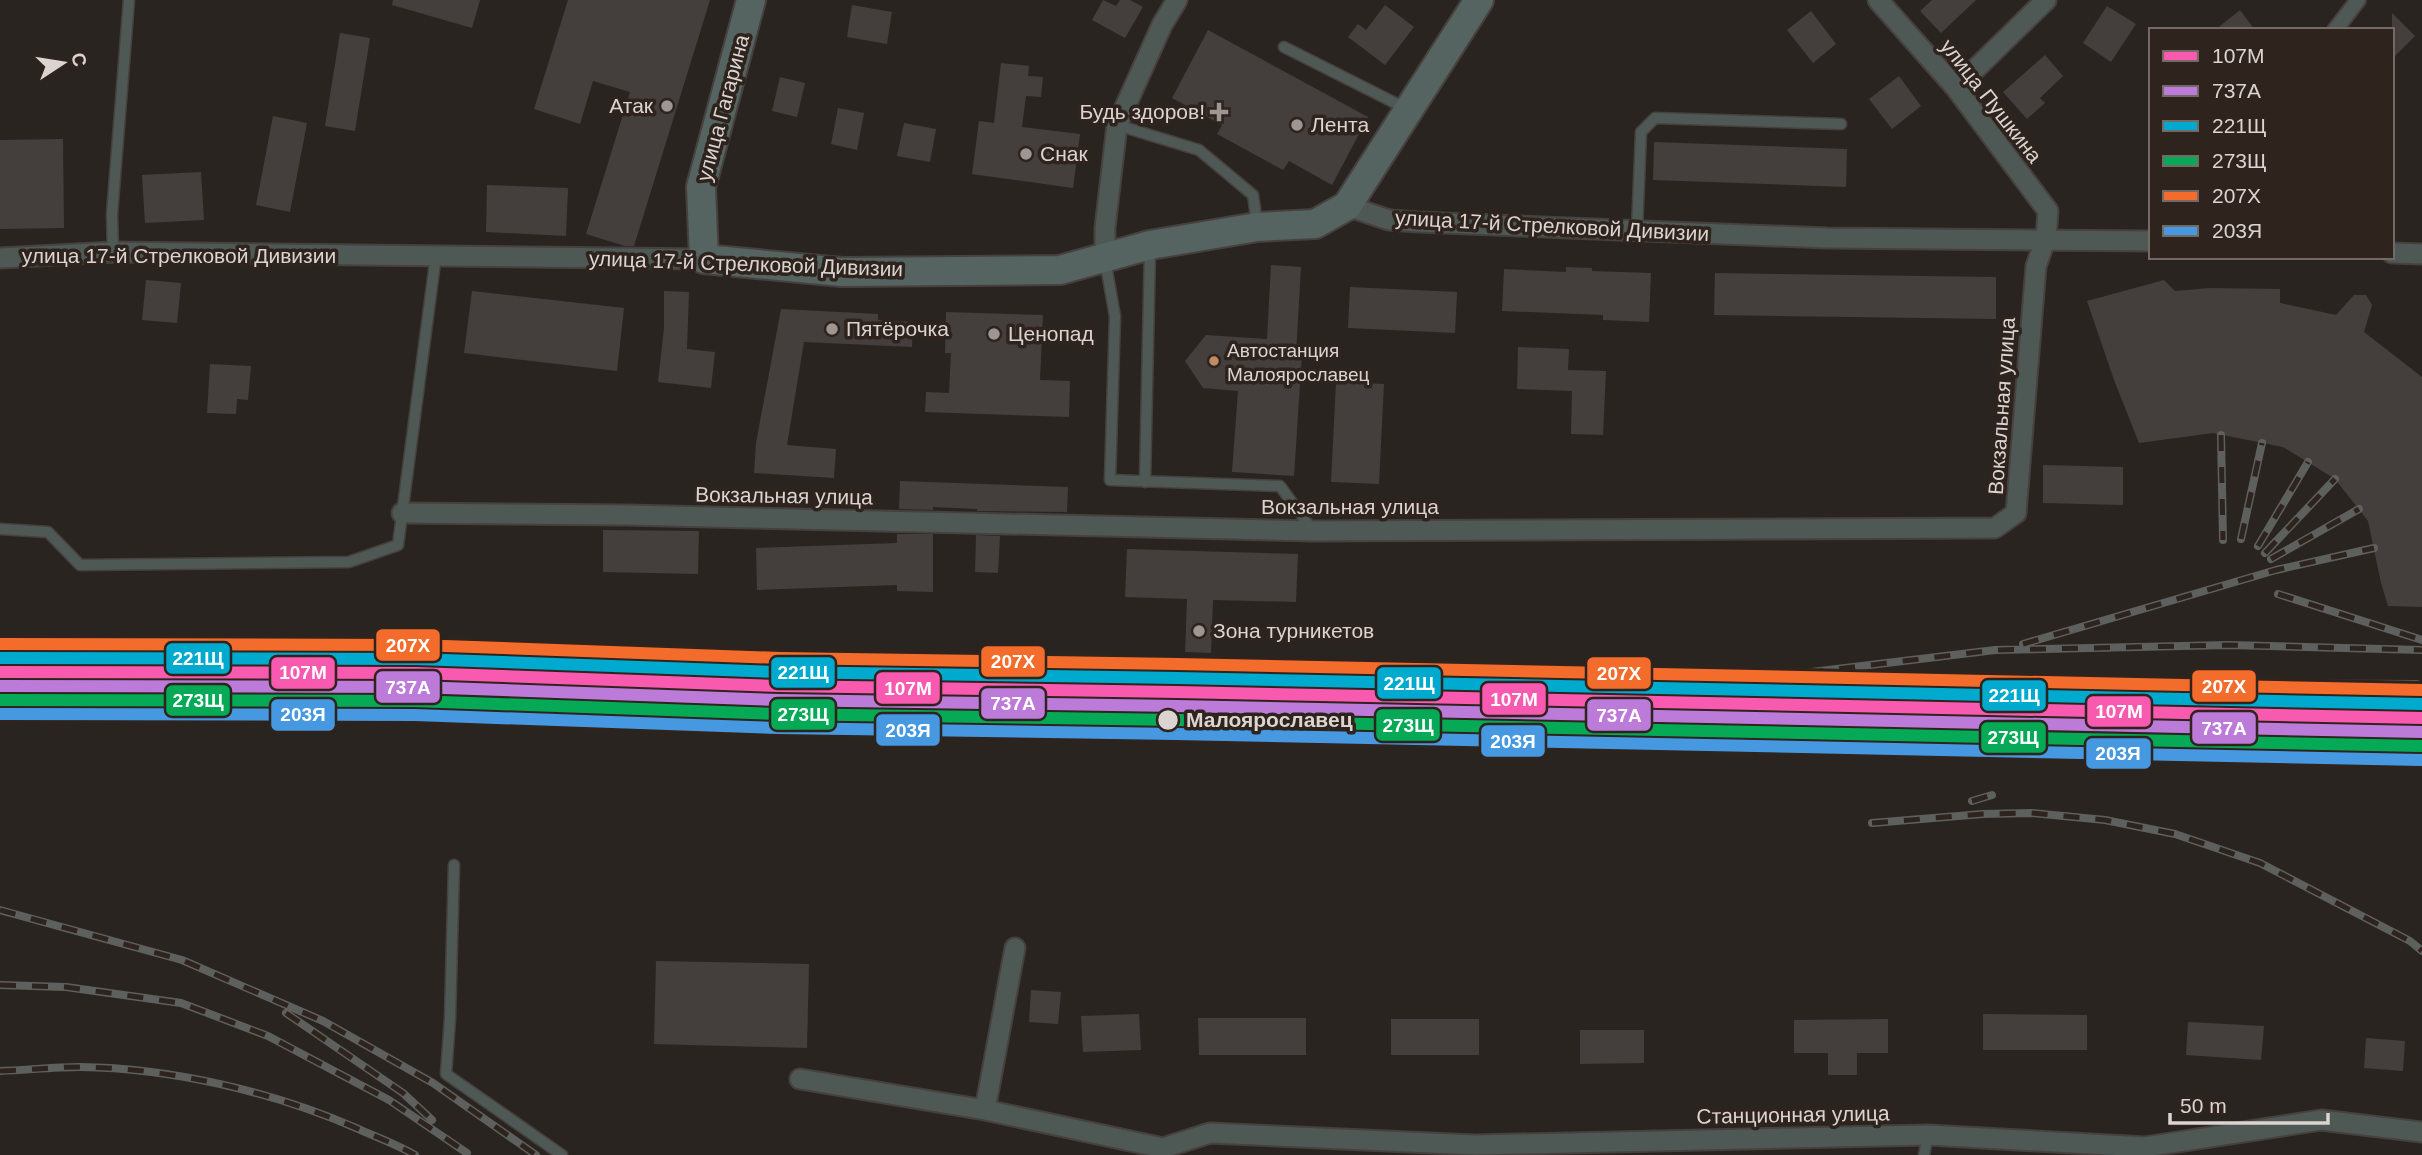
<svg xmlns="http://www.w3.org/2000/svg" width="2422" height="1155" viewBox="0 0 2422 1155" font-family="Helvetica,sans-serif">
<rect width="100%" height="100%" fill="#2a2421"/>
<path fill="#443f3c" d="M393,0H480L472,28L392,5Z
M568,0H710L634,246H625L586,234L630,92L593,81L580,124L534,109Z
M1103,0L1116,6L1120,0H1130L1143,7L1125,38L1092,20Z
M1932,0H1976L1941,33L1920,11Z
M852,5L892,12L887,44L847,37Z
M1385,5L1414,27L1385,65L1348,37L1358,24L1366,30Z
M2107,6L2136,24L2111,62L2083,43Z
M2240,10L2255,30H2215Z
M1811,11L1836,44L1813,63L1787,30Z
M2392,13L2415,36L2392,59Z
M1208,30L1368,117L1332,185L1289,161L1283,170L1217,134L1222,125L1172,98Z
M340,33L370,38L355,131L325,126Z
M2045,55L2063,76L2040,98L2045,103L2027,119L2003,92Z
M1001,63L1029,66L1028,76L1043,77L1041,97L1026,96L1022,127L1080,134L1073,188L972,174L979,121L994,123Z
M1899,76L1921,106L1892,129L1869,99Z
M780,77L805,83L797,117L772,111Z
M838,108L864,113L857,150L831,144Z
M273,116L307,123L290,212L256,205Z
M904,123L936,129L930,162L897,156Z
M63,139L64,228L0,229V140Z
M1654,142L1847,149L1846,187L1653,180Z
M201,172L204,220L145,223L142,175Z
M487,185L568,188L566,236L486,232Z
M1271,265L1301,267L1296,354H1302L1294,476L1232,472L1238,391L1203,388L1185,361L1206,335L1267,339Z
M1566,267L1592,268V271L1651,273L1649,322L1603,320V315L1502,311L1504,269L1566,272Z
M1715,273L1996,277V319L1714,315Z
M146,280L181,283L177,323L142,320Z
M2164,280L2175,291L2210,288L2280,289V303L2336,315L2354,295H2366L2372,305L2364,332L2422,377V607L2388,606L2381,583L2368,521L2335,479L2283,447L2213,433L2139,443L2114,380L2087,301Z
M1350,287L1457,292L1455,333L1348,328Z
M472,291L624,308L617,371L464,353Z
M664,291L689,292L687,349L715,352L711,388L658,382L664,328Z
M781,309L878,314V320L913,322L912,347L804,342L787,445L836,449L834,478L754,473L756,443Z
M946,312L1043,315L1040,380L1070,381L1069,417L925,412L926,392L949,393L951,353H945Z
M1518,347L1569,349L1568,370L1606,371L1603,435L1571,434L1572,391L1517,389Z
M210,364L251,366L248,400L237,399L236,414L207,413Z
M1336,382L1384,384L1379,484L1331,482Z
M2043,465L2123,467V505L2043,503Z
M900,481L1068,487L1067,512L977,511V509L933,507V510L899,509Z
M603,530L699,531L698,574L603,572Z
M897,534H933V592L897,591V585L757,590L756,548L897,543Z
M976,535L1000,536L998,573L975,572Z
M1127,549L1298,554L1296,602L1213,600L1211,653L1185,652L1187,599L1125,597Z
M656,961L809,964L807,1048L654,1044Z
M1031,990L1061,992L1058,1024L1029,1022Z
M1139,1014L1141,1050L1083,1052L1081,1016Z
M1983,1014L2087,1015V1050H1983Z
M1198,1018H1306V1055H1199Z
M1391,1019H1479V1055H1391Z
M1888,1019V1053H1857V1075H1828V1053H1794V1020Z
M2188,1022L2264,1026L2261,1060L2186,1055Z
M1580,1030H1644V1063L1580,1064Z
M2366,1038L2405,1041L2403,1071L2364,1068Z"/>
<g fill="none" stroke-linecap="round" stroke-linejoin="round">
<g stroke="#46413e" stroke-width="13">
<path id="service" d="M1284,47L1405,108
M1117,125L1199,150L1253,195L1257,223
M1637,230L1641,132L1655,118L1841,124
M113,252L112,214L129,0
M1105,260L1115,316L1110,480L1280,486L1313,531
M1145,482L1150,248
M0,529L48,532L80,565L349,562L398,545L436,255
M454,865L450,1019L446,1074L562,1155
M1924,1155L1928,1135"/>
</g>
<g stroke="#46413e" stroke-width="18">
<path id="pedestrian" d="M2335,30L2358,0"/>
</g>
<g stroke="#46413e" stroke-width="23">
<path id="minor" d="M1956,88L2046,0
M1347,206L1389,220L1418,222L1827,238L2151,241
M2392,253L2422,254
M0,258L113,252L704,259
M1105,259V228L1117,125L1162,25L1177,0
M402,513L626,515L1313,531L1995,528L2016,513L2036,266L2046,238L2048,211L1956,88L1878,0
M1015,948L985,1110L1163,1148L1210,1133L1475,1145L1928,1135L2145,1147L2321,1120L2422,1132
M800,1079L985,1110"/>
</g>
<g stroke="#46413e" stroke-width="32">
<path id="secondary" d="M751,0L701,187L704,259L842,272L1060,270L1150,245L1257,227L1315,224L1347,206L1479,0"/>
</g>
<use href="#service" stroke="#4e5956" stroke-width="10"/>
<use href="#pedestrian" stroke="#4e5956" stroke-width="14"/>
<use href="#minor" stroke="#4e5956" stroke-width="19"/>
<use href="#secondary" stroke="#556461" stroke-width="28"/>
<g stroke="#5d605d" stroke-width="8">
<path id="rail" d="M2221,435L2223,540
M2241,539L2262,443
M2258,546L2308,462
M2265,553L2335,479
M2271,559L2359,509
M2278,594L2422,640
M2023,644L2276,570L2374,548
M1712,684L1995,650L2229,645L2422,650
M1990,689L2072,680L2183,683L2417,684
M1972,801L1992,795
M1872,823L1983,814L2031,813L2105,820L2175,834L2260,863L2410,941L2422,951
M0,910L182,960L323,1021L433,1083L536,1155
M0,985L66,987L181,1003L268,1036L389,1100L467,1153
M286,1013L403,1093L432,1120
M0,1071C27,1070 54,1067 80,1067C172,1068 273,1092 356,1128C376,1137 396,1144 415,1155"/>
</g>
<use href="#rail" stroke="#2e231d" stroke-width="5" stroke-dasharray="16" stroke-linecap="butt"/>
<g stroke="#2e231d" stroke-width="18">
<path id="rail-1" d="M0,672L416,673L779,686L1177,692L2422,718"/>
</g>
<g stroke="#2e231d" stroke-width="18">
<path id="rail-2" d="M0,686L416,687L779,700L1177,706L2422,732"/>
</g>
<g stroke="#2e231d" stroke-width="18">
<path id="rail-3" d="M0,658L416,659L779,672L1177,678L2422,704"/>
</g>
<g stroke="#2e231d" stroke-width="18">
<path id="rail-4" d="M0,700L415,701L779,714L1176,720L2421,746"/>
</g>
<g stroke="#2e231d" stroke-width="18">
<path id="rail-5" d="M0,644L416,645L780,658L1178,664L2422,690"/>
</g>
<g stroke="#2e231d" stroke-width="18">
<path id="rail-6" d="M0,714L415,715L778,728L1176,734L2421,760"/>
</g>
<use href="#rail-1" stroke="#f75aaf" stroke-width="12"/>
<use href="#rail-2" stroke="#bd7bd9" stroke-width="12"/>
<use href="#rail-3" stroke="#00a9ce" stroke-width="12"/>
<use href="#rail-4" stroke="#06aa56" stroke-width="12"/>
<use href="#rail-5" stroke="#f36c2b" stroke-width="12"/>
<use href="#rail-6" stroke="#4699e1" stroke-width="12"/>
</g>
<g fill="#9e9693" stroke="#2e231d" stroke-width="2.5">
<circle cx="667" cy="106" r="7"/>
<path d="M1215.5 101.5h7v7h7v7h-7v7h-7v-7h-7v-7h7z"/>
<circle cx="1297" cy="125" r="7"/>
<circle cx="1026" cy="154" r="7"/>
<circle cx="832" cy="329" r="7"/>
<circle cx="994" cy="334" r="7"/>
<circle cx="1199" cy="631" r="7"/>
</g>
<circle fill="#c18c65" stroke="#2e231d" stroke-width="2.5" cx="1214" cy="361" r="6"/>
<circle fill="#dcd4d0" stroke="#2e231d" stroke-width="2.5" cx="1168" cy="720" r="11"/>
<g text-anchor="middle" stroke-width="7" stroke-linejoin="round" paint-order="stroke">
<g font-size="19" fill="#dcd4d0" stroke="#2e231d" text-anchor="start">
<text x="1227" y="357">Автостанция<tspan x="1227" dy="24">Малоярославец</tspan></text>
</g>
<g font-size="21" fill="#dcd4d0" stroke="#2e231d">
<text transform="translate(1991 101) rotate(52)" y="7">улица Пушкина</text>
<text transform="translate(723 108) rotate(-75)" y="7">улица Гагарина</text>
<text transform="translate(1552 226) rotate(3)" y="7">улица 17-й Стрелковой Дивизии</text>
<text x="179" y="263">улица 17-й Стрелковой Дивизии</text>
<text transform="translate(746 264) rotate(2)" y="7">улица 17-й Стрелковой Дивизии</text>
<text transform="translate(2002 406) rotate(-86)" y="7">Вокзальная улица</text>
<text transform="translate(784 496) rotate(1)" y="7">Вокзальная улица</text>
<text x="1350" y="514">Вокзальная улица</text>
<text transform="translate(1793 1115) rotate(-1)" y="7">Станционная улица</text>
</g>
<g font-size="21" fill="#dcd4d0" stroke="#2e231d" text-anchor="start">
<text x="653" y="113" text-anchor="end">Атак</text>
<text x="1205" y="119" text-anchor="end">Будь здоров!</text>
<text x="1311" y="132">Лента</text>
<text x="1040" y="161">Снак</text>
<text x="846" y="336">Пятёрочка</text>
<text x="1008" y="341">Ценопад</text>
<text x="1213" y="638">Зона турникетов</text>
</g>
<g font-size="21" font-weight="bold" fill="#dcd4d0" stroke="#2e231d" text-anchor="start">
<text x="1186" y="727">Малоярославец</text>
</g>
</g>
<g stroke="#2e231d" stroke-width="2.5">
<rect x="375" y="628" width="66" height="34" rx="7" fill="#f36c2b"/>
<rect x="165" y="642" width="66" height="33" rx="7" fill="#00a9ce"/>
<rect x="980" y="645" width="66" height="33" rx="7" fill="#f36c2b"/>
<rect x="770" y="656" width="66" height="33" rx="7" fill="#00a9ce"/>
<rect x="270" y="656" width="66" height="34" rx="7" fill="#f75aaf"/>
<rect x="1586" y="656" width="66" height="34" rx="7" fill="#f36c2b"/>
<rect x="1376" y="666" width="66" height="34" rx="7" fill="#00a9ce"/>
<rect x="2191" y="669" width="66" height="34" rx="7" fill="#f36c2b"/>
<rect x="375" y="670" width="66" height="34" rx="7" fill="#bd7bd9"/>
<rect x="875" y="671" width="66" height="34" rx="7" fill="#f75aaf"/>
<rect x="1981" y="679" width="66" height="33" rx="7" fill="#00a9ce"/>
<rect x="1481" y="682" width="66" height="34" rx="7" fill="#f75aaf"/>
<rect x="165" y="684" width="66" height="33" rx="7" fill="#06aa56"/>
<rect x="980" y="687" width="66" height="33" rx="7" fill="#bd7bd9"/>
<rect x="2086" y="695" width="66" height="33" rx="7" fill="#f75aaf"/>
<rect x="770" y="698" width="66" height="33" rx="7" fill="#06aa56"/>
<rect x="270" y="698" width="66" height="34" rx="7" fill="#4699e1"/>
<rect x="1586" y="698" width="66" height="34" rx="7" fill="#bd7bd9"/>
<rect x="1375" y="708" width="66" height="34" rx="7" fill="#06aa56"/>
<rect x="2191" y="711" width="66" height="34" rx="7" fill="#bd7bd9"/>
<rect x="875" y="713" width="66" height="34" rx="7" fill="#4699e1"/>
<rect x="1980" y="721" width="67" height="33" rx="7" fill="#06aa56"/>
<rect x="1480" y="724" width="66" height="34" rx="7" fill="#4699e1"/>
<rect x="2085" y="737" width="67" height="33" rx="7" fill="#4699e1"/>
</g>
<g font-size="19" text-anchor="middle" font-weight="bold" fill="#fff">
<text x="408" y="652">207Х</text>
<text x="198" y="665">221Щ</text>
<text x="1013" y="668">207Х</text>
<text x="803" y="679">221Щ</text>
<text x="303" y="679">107М</text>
<text x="1619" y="680">207Х</text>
<text x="1409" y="690">221Щ</text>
<text x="2224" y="693">207Х</text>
<text x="408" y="694">737А</text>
<text x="908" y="695">107М</text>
<text x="2014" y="702">221Щ</text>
<text x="1514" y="706">107М</text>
<text x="198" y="707">273Щ</text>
<text x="1013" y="710">737А</text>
<text x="2119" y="718">107М</text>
<text x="803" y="721">273Щ</text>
<text x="303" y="721">203Я</text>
<text x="1619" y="722">737А</text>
<text x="1408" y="732">273Щ</text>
<text x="2224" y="735">737А</text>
<text x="908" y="737">203Я</text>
<text x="2013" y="744">273Щ</text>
<text x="1513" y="748">203Я</text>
<text x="2118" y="760">203Я</text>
</g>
<rect x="2149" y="28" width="245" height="231" fill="#2e231d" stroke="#746a65" stroke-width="2"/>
<rect x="2163" y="51" width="35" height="10" fill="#f75aaf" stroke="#746a65" stroke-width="2"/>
<text x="2212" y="63" font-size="21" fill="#dcd4d0">107М</text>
<rect x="2163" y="86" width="35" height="10" fill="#bd7bd9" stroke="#746a65" stroke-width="2"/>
<text x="2212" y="98" font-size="21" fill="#dcd4d0">737А</text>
<rect x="2163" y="121" width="35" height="10" fill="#00a9ce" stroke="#746a65" stroke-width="2"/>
<text x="2212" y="133" font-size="21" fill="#dcd4d0">221Щ</text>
<rect x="2163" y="156" width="35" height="10" fill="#06aa56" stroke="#746a65" stroke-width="2"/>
<text x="2212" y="168" font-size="21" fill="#dcd4d0">273Щ</text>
<rect x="2163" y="191" width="35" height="10" fill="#f36c2b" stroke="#746a65" stroke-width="2"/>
<text x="2212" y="203" font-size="21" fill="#dcd4d0">207Х</text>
<rect x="2163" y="226" width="35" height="10" fill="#4699e1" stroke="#746a65" stroke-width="2"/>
<text x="2212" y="238" font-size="21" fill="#dcd4d0">203Я</text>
<g transform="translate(63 63) rotate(78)" stroke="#2e231d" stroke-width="5" paint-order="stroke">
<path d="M0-5L12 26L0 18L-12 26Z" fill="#dcd4d0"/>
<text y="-10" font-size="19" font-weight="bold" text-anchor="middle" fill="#dcd4d0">С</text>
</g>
<path d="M2170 1113v10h158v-10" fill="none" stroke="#dcd4d0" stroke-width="3.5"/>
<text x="2180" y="1113" font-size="21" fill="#dcd4d0" stroke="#2e231d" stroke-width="5" paint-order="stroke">50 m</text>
</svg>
